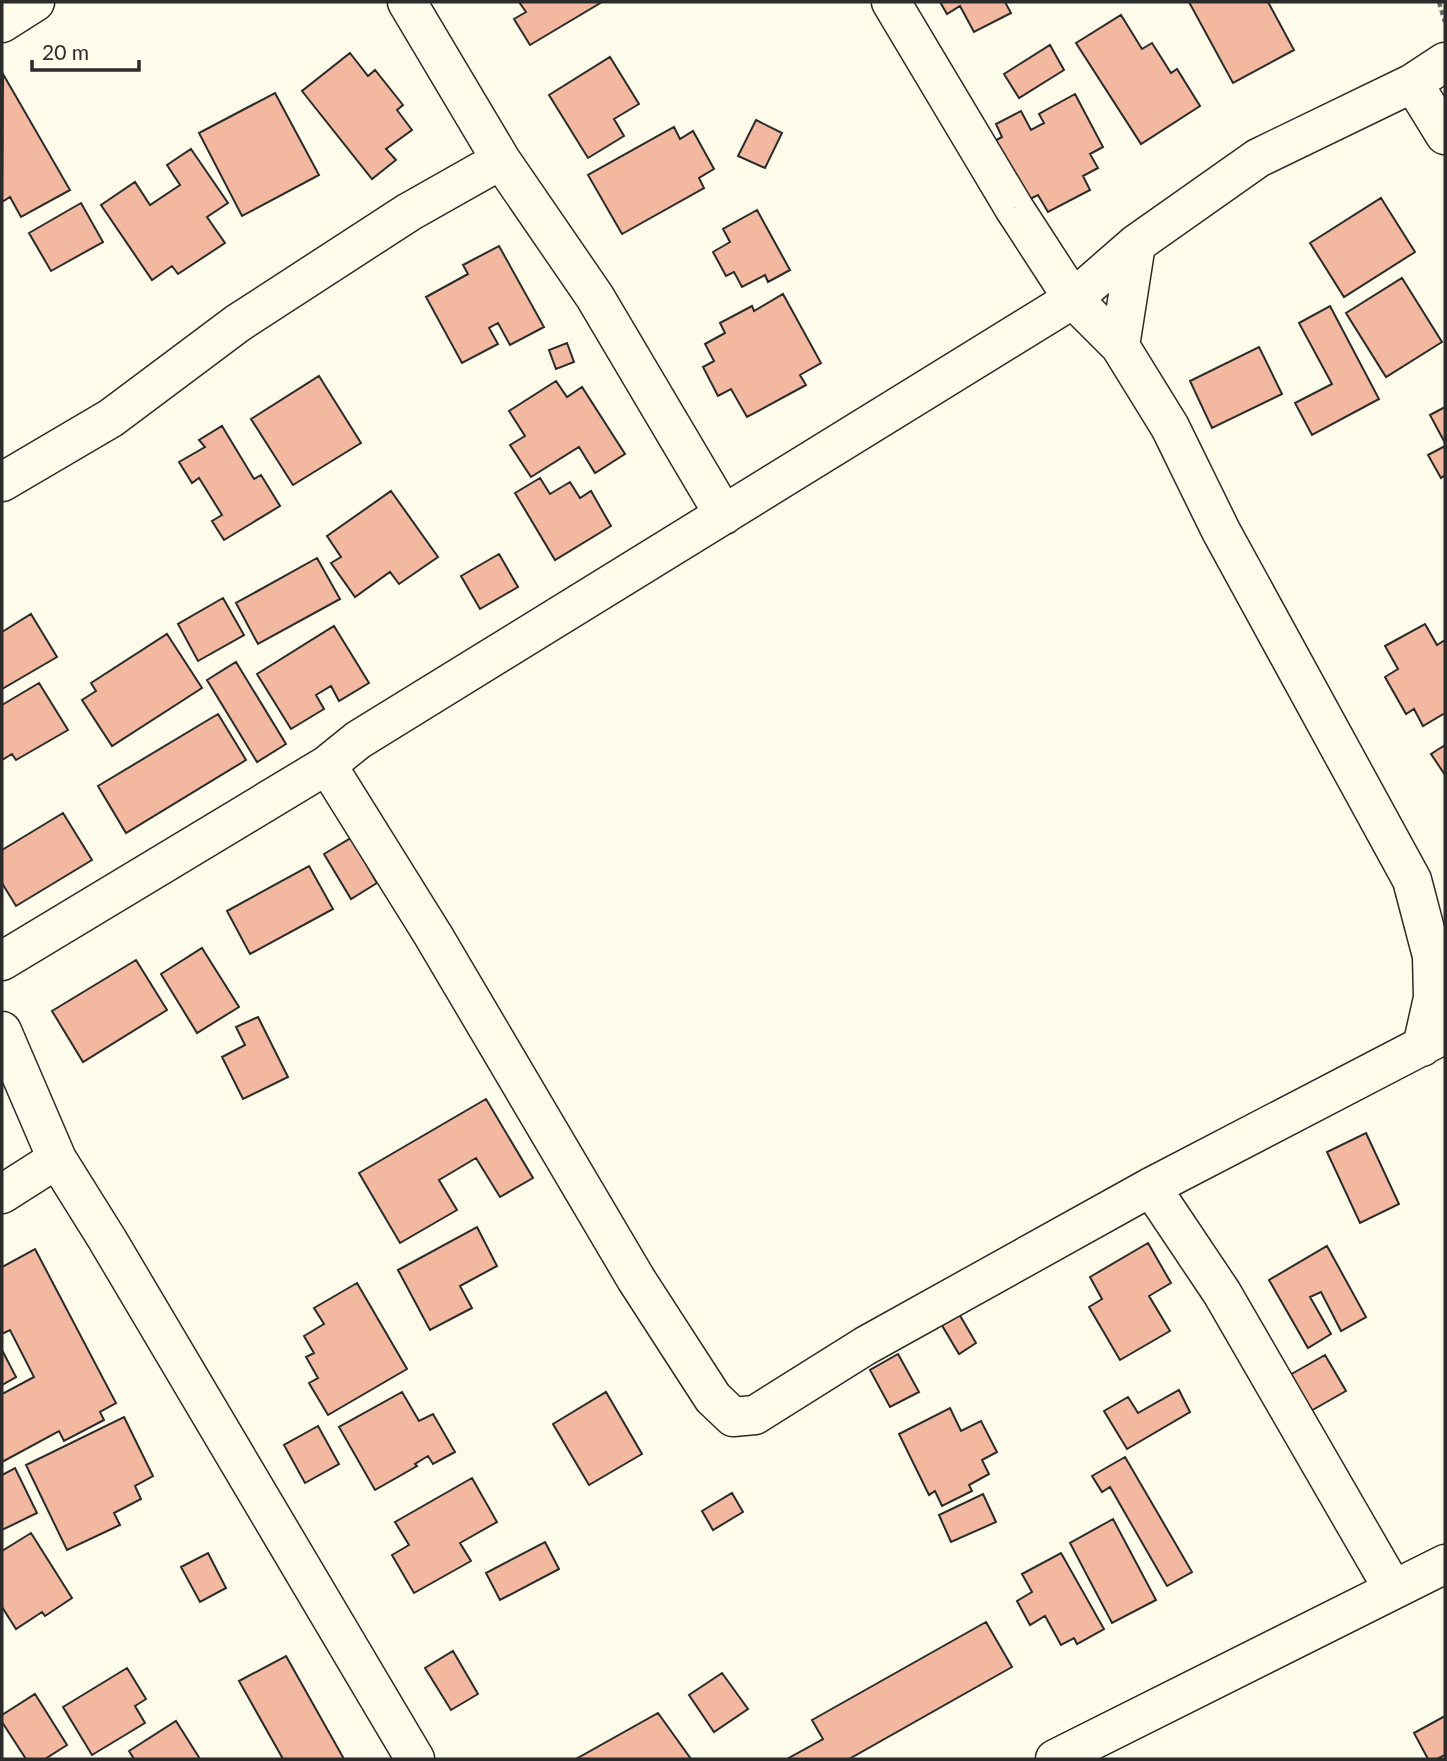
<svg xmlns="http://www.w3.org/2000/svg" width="1447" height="1761" viewBox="0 0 1447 1761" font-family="Lato,sans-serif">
<rect width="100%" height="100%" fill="#fdfbea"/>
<path fill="#f2b8a0" stroke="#2b2b2b" stroke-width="2" d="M519,2H602L530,45L514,19L526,12Z
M940,2H1005L1011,13L974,32L960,6L947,14Z
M1189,2H1268L1294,50L1233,83Z
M1121,15L1142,49L1152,43L1171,73L1177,69L1200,106L1141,144L1076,43Z
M1050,45L1064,70L1019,98L1004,74Z
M350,53L368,76L375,70L403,105L397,110L412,130L386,149L396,160L372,179L302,91Z
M610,57L639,104L614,119L624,136L588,158L549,95Z
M3,74L70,190L21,217L10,197L2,202Z
M275,93L319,175L242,216L199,133Z
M1075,94L1103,147L1090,154L1098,168L1083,176L1090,190L1048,212L1038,195L1018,205L987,145L1002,137L996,124L1021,111L1031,130L1044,123L1039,114Z
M756,120L782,133L765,168L738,156Z
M674,127L680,139L693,131L714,169L699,178L704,188L622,234L588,175Z
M191,149L228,203L207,217L225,243L178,274L172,266L152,280L101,205L135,182L150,205L180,185L167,165Z
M1381,198L1415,252L1344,297L1310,243Z
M81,203L103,242L51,271L29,233Z
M757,210L790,270L768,282L765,275L742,287L734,272L726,276L713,252L730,242L723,229Z
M499,246L544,327L510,345L498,323L489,328L498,344L462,363L426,297L468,274L463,265Z
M1402,278L1442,342L1386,377L1346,313Z
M783,294L821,363L800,375L806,385L747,417L731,389L718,396L703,367L714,361L705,344L725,333L720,323L752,306L754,311Z
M1330,306L1379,399L1312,435L1295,403L1332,384L1299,323Z
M567,343L574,362L556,369L549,350Z
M1259,347L1282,394L1212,428L1190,381Z
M319,376L361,443L293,485L251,419Z
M556,381L567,397L582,387L625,454L595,473L579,447L531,477L510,445L525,436L509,411Z
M1445,407V443L1430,415Z
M222,426L254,479L261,475L280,506L224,540L212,521L222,515L199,478L192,483L179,462L205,447L199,440Z
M1445,446V475L1441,478L1428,455Z
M540,478L550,494L570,482L580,498L591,491L611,526L555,560L515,493Z
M391,491L438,557L399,584L390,572L355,597L331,563L341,557L327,536Z
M499,554L518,587L480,609L461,576Z
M317,558L340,599L258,644L236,603Z
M223,598L244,635L198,661L178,624Z
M31,614L57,657L2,689V632Z
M1425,624L1437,645L1445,640V713L1423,726L1414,709L1406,714L1385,677L1398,669L1385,646Z
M334,626L369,683L339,701L331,686L316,695L324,709L291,729L257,674Z
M167,634L202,688L112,746L82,700L96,691L91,683Z
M236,662L286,744L257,762L207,680Z
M39,683L68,730L16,760L12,754L2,760V705Z
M218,714L246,760L126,833L98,786Z
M1445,745V775L1431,754Z
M63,813L92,860L16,906L2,883V850Z
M351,838L377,883L351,899L324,854Z
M309,866L333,909L250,954L227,911Z
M202,948L239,1007L197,1033L161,974Z
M136,960L167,1010L83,1062L52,1011Z
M258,1017L288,1077L243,1099L222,1057L245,1045L236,1027Z
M486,1099L533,1178L500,1197L476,1158L439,1180L457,1210L400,1243L359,1173Z
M1366,1133L1399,1204L1360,1223L1327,1152Z
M477,1227L497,1266L460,1286L472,1308L430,1330L398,1270Z
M1148,1243L1171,1283L1149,1296L1170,1331L1120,1360L1089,1307L1102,1299L1090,1277Z
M1327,1246L1366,1317L1341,1331L1321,1292L1310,1297L1331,1334L1308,1348L1269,1280Z
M35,1249L116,1403L100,1412L104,1420L64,1441L59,1431L2,1462V1394L34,1377L10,1330L2,1334V1267Z
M357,1283L407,1369L328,1415L309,1383L318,1378L306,1357L314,1353L304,1336L324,1324L314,1308Z
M955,1307L976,1343L959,1354L937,1317Z
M2,1350L16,1377L2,1385Z
M898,1354L919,1392L890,1407L870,1370Z
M1325,1355L1346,1391L1309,1412L1288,1376Z
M1179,1390L1190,1412L1127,1449L1104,1411L1128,1397L1138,1413Z
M402,1392L419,1421L433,1414L455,1452L433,1464L428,1456L415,1464L417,1466L375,1490L339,1427Z
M606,1392L642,1454L589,1485L553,1424Z
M950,1408L961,1431L981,1421L997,1452L982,1460L989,1474L969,1485L972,1491L942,1506L935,1491L929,1495L899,1434Z
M124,1417L153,1476L135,1486L141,1499L114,1513L120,1525L67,1550L26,1465Z
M318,1426L339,1464L305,1483L284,1445Z
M1125,1457L1192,1572L1167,1586L1110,1487L1102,1492L1092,1476Z
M15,1468L37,1513L2,1530V1475Z
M472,1478L497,1522L460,1543L471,1561L414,1593L392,1555L409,1545L395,1522Z
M732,1493L743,1512L713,1530L702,1511Z
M983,1494L996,1522L951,1542L939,1515Z
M1113,1519L1156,1600L1112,1623L1070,1543Z
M31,1533L72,1598L45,1616L42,1612L16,1629L2,1607V1551Z
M545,1542L559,1569L500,1600L486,1573Z
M208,1553L226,1588L200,1602L181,1567Z
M1061,1553L1104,1629L1077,1644L1074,1638L1061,1645L1045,1616L1030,1625L1017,1601L1032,1592L1022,1574Z
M986,1622L1012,1667L849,1759H787L823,1739L812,1720Z
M453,1651L478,1694L451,1710L425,1668Z
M286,1656L344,1759H283L239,1681Z
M127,1668L146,1699L135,1706L145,1723L92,1755L63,1707Z
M722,1673L748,1709L714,1732L689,1695Z
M35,1694L67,1745L45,1759H26L2,1722V1715Z
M658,1713L691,1759H576Z
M1445,1716V1755L1437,1759H1428L1414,1733Z
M176,1721L200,1759H134L129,1751Z"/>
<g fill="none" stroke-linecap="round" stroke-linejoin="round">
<g stroke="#2b2b2b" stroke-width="41">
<path id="minor" d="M407,2L501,160L595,297L724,515
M891,2L1014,208L1073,299L1120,346L1170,427L1221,531L1412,880L1432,956L1433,998L1422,1047
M2,23L35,2
M1413,83L1445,135
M1120,346L1136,244
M2,482L111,418L238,323L409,212L501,160
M327,765L433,935L636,1279L713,1398L733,1417L755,1415L865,1346L1151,1187L1445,1034
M2,961L327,765L358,740L1073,299L1136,244L1258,158L1413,83L1445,62
M2,1031L57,1159L107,1239L415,1759
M1151,1187L1222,1293L1393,1589
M2,1194L57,1159"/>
</g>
<g stroke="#2b2b2b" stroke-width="41">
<path id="major" d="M1055,1759L1445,1564"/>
</g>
<path stroke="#6a6964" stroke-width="4.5" stroke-dasharray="5 3.5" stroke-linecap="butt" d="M1439,2L1445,22"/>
<use href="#minor" stroke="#fdfbea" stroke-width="38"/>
<use href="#major" stroke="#fdfbea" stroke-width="38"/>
</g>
<rect width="1447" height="1761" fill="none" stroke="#2b2b2b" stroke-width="7"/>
<path d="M32 60v10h107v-10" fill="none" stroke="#2b2b2b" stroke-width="3.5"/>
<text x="42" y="60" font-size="21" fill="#2b2b2b" stroke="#fdfbea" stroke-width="5" paint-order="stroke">20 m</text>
</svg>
